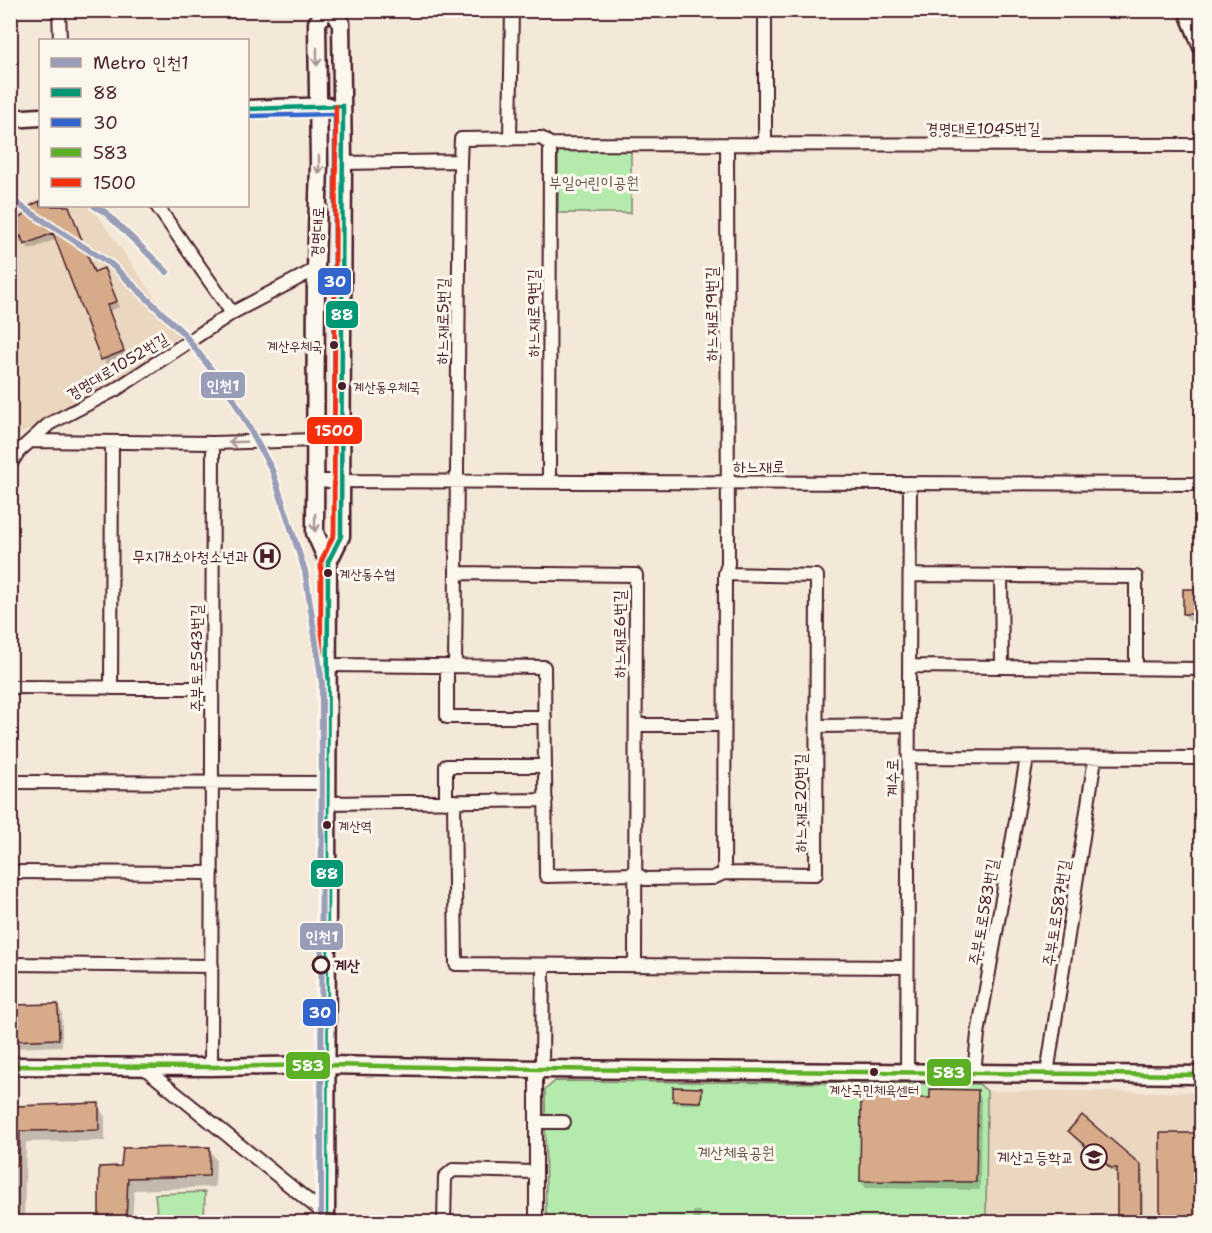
<svg xmlns="http://www.w3.org/2000/svg" width="1212" height="1233" viewBox="0 0 1212 1233" font-family="'Shantell Sans','Poor Story',sans-serif">
<rect width="100%" height="100%" fill="#f4e8d8"/>
<filter id="ink" filterUnits="userSpaceOnUse"><feTurbulence type="fractalNoise" baseFrequency=".0167" numOctaves="2"/><feDisplacementMap in="SourceGraphic" scale="12" xChannelSelector="R" yChannelSelector="G"/><feConvolveMatrix kernelMatrix="1 2 1 2 8 2 1 2 1" color-interpolation-filters="sRGB"/></filter>
<g filter="url(#ink)">
<path fill="#ebd6c0" d="M40,198V206H91L181,335L110,385L15,437L11,446V216Z
M987,1091L1201,1092V1222H986Z"/>
<path fill="#b4ebad" stroke="#7f856c" stroke-width="1.5" d="M558,151H631V213H558Z
M555,1081L979,1084L987,1091L986,1222H546L545,1090Z
M205,1192L204,1222H158L155,1194Z"/>
<path fill="#0003" d="M40,203V206H69L94,274L107,275L119,307L109,311L126,357L106,365L57,239L29,250L25,241L10,248V225L28,214L26,210Z
M1202,590V621H1189L1184,614Z
M57,1006L62,1013V1046L10,1048V1007Z
M701,1089L703,1092L702,1104H676L674,1101Z
M977,1091L981,1099L980,1190L866,1188L861,1181L931,1100Z
M98,1105L105,1117V1141L26,1142L24,1222H10V1122Z
M1070,1132L1140,1166L1143,1172V1222H1119V1173H1115L1073,1137Z
M1202,1134V1222H1163L1161,1219Z
M209,1148L216,1160L215,1187L134,1190L132,1222H100V1169L123,1167Z
M693,1211H700L701,1222H714H693Z"/>
<path fill="#d7ab89" stroke="#4a1f2b" stroke-width="1.5" d="M40,201V206H69L94,272L104,268L117,301L107,305L124,351L101,360L53,233L24,245L21,236L10,241V223L26,214L24,209Z
M1183,589H1202V614H1183Z
M58,1004L59,1039L10,1041V1005Z
M673,1087L702,1088L701,1102L673,1101Z
M930,1089L978,1090L976,1182L860,1181L861,1098H930Z
M99,1103V1130L20,1131L19,1165H10V1120H14L15,1106Z
M1082,1115L1141,1165V1222H1117V1168H1111L1068,1131Z
M1160,1133H1202V1220H1160Z
M210,1147L209,1176L128,1178L126,1222H99V1167L121,1166L123,1148Z"/>
<g fill="none" stroke-linecap="round" stroke-linejoin="round">
<g stroke="#4a1f2b" stroke-width="16">
<path id="street" d="M59,10L60,40
M510,139L512,10
M765,145V10
M460,161L456,573L636,575L635,965
M343,163L460,161L461,139L541,138L550,144L1202,145
M157,206L232,313
M31,441L213,443L316,440
M10,465L18,452L49,424L115,390L232,313L316,269
M316,481L1202,484
M549,482L550,144
M725,574L817,576L816,874L724,873L725,574L728,564L727,145
M910,575L1136,577V669
M1001,576L1002,667
M327,665L544,667L546,876L636,874L645,879L713,878L724,873
M447,666V717H545
M455,666L456,573
M909,666L1202,669
M10,687L212,688
M111,688L112,442
M636,725H724
M817,726L909,725
M909,757L1202,758
M10,782L327,783
M454,801L456,964L907,967
M446,802V766H545
M327,803L546,800
M10,872L212,873
M10,964L212,966
M142,1066L326,1215
M211,1067L213,443
M907,1072L910,483
M974,1073L978,1034L1027,758
M1047,1074L1095,758
M536,1122H564
M444,1222L445,1177L453,1170L536,1172
M536,1222V1073L542,1065L543,965"/>
</g>
<g stroke="#4a1f2b" stroke-width="21">
<path id="secondary" d="M1187,10L1202,47
M248,109L328,106
M10,119L40,117
M328,562L341,536V507L343,163L341,23L333,10
M10,1066L211,1067L326,1065L539,1069L1202,1075
M326,1222L328,562L315,533L316,269L319,164L317,23L326,10"/>
</g>
<use href="#street" stroke="#fbf7ec" stroke-width="12"/>
<use href="#secondary" stroke="#fbf7ec" stroke-width="16"/>
<g stroke="#fbf7ec" stroke-width="9">
<path id="bus-1" d="M248,109L343,106L341,536L328,562L326,1222"/>
</g>
<g stroke="#fbf7ec" stroke-width="9">
<path id="bus-2" d="M248,116L335,114L334,534L321,562L319,1222"/>
</g>
<g stroke="#fbf7ec" stroke-width="9">
<path id="bus-3" d="M10,1066L211,1067L326,1065L539,1069L1202,1075"/>
</g>
<g stroke="#fbf7ec" stroke-width="9">
<path id="bus-4" d="M319,1222L321,562L334,534L336,106"/>
</g>
<use href="#bus-1" stroke="#009775" stroke-width="4.5"/>
<use href="#bus-2" stroke="#36c" stroke-width="4.5"/>
<use href="#bus-3" stroke="#5bb025" stroke-width="4.5"/>
<use href="#bus-4" stroke="#f72f08" stroke-width="4.5"/>
<g stroke="#fbf7ec" stroke-width="10">
<path id="metro-1" d="M10,199L112,265L184,334L233,398L272,470L305,571L322,683L321,1222
M94,206L105,212L167,272"/>
</g>
<use href="#metro-1" stroke="#9a9db8" stroke-width="6"/>
</g>
<defs><path id="oneway-shaft" d="M-6 0H5M1.5-3L5.5 0L1.5 3" fill="none" stroke-width="1.6" stroke-linecap="round" stroke-linejoin="round" transform="scale(1.5)"/></defs>
<g stroke="#ab9695">
<use href="#oneway-shaft" transform="translate(317 57) rotate(90)"/>
<use href="#oneway-shaft" transform="translate(319 165) rotate(90)"/>
<use href="#oneway-shaft" transform="translate(237 442) rotate(178)"/>
<use href="#oneway-shaft" transform="translate(315 523) rotate(91)"/>
</g>
</g>
<defs>
<g id="hospital-ring" transform="scale(1.35)"><circle r="9.5" fill="#fbf7ec" stroke="#4a1f2b" stroke-width="1.5"/><path d="M-5-5h3v3.5h4V-5h3V5h-3V1.5h-4V5h-3Z" fill="#4a1f2b"/></g>
<g id="school-ring" transform="scale(1.35)"><circle r="9.5" fill="#fbf7ec" stroke="#4a1f2b" stroke-width="1.5"/><path d="M0-5L7-2L0 1L-7-2ZM-4 1L0 2.5L4 1V4Q0 6-4 4Z" fill="#4a1f2b"/></g>
</defs>
<g fill-rule="evenodd">
<use href="#hospital-ring" x="267" y="556"/>
<use href="#school-ring" x="1094" y="1157"/>
</g>
<g fill="#4a1f2b" stroke="#fbf7ec" stroke-width="2">
<circle cx="334" cy="345" r="5"/>
<circle cx="342" cy="386" r="5"/>
<circle cx="328" cy="573" r="5"/>
<circle cx="327" cy="825" r="5"/>
<circle cx="874" cy="1072" r="5"/>
</g>
<circle fill="#fbf7ec" stroke="#4a1f2b" stroke-width="3" cx="321" cy="965" r="8"/>
<g text-anchor="middle" stroke-width="6" stroke-linejoin="round" paint-order="stroke">
<g font-size="14" fill="#4a1f2b" stroke="#fbf7ec" text-anchor="start">
<text x="323" y="351" text-anchor="end">계산우체국</text>
<text x="353" y="392">계산동우체국</text>
<text x="339" y="579">계산동수협</text>
<text x="338" y="831">계산역</text>
<text x="874" y="1095" text-anchor="middle">계산국민체육센터</text>
</g>
<g font-size="16" fill="#4a1f2b" stroke="#fbf7ec">
<text x="983" y="134">경명대로1045번길</text>
<text transform="translate(317 232) rotate(-88)" y="6">경명대로</text>
<text transform="translate(533 313) rotate(-90)" y="6">하느재로9번길</text>
<text transform="translate(711 314) rotate(-90)" y="6">하느재로19번길</text>
<text transform="translate(442 321) rotate(-89)" y="6">하느재로5번길</text>
<text transform="translate(117 366) rotate(-31)" y="6">경명대로1052번길</text>
<text x="759" y="472">하느재로</text>
<text transform="translate(619 634) rotate(-90)" y="6">하느재로6번길</text>
<text transform="translate(196 658) rotate(-90)" y="6">주부토로543번길</text>
<text transform="translate(892 778) rotate(-90)" y="6">계수로</text>
<text transform="translate(800 803) rotate(-90)" y="6">하느재로20번길</text>
<text transform="translate(983 912) rotate(-80)" y="6">주부토로583번길</text>
<text transform="translate(1056 913) rotate(-81)" y="6">주부토로587번길</text>
</g>
<g font-size="16" fill="#64524c" stroke="#fbf7ec">
<text x="594" y="188">부일어린이공원</text>
<text x="736" y="1158">계산체육공원</text>
</g>
<g font-size="16" fill="#4a1f2b" stroke="#fbf7ec" text-anchor="end">
<text x="248" y="562">무지개소아청소년과</text>
<text x="1074" y="1163">계산고등학교</text>
</g>
<g font-size="16" font-weight="bold" fill="#4a1f2b" stroke="#fbf7ec" text-anchor="start">
<text x="334" y="971">계산</text>
</g>
</g>
<g stroke="#fbf7ec" stroke-width="2">
<rect x="317" y="267" width="35" height="29" rx="6" fill="#36c"/>
<rect x="325" y="300" width="34" height="29" rx="6" fill="#009775"/>
<rect x="200" y="371" width="46" height="28" rx="6" fill="#9a9db8"/>
<rect x="306" y="416" width="57" height="29" rx="6" fill="#f72f08"/>
<rect x="310" y="859" width="34" height="29" rx="6" fill="#009775"/>
<rect x="299" y="922" width="45" height="29" rx="6" fill="#9a9db8"/>
<rect x="302" y="998" width="35" height="29" rx="6" fill="#36c"/>
<rect x="285" y="1051" width="46" height="29" rx="6" fill="#5bb025"/>
<rect x="926" y="1058" width="46" height="29" rx="6" fill="#5bb025"/>
</g>
<g font-size="16" text-anchor="middle" font-weight="bold" fill="#fff">
<text x="335" y="287">30</text>
<text x="342" y="320">88</text>
<text x="223" y="391">인천1</text>
<text x="334" y="436">1500</text>
<text x="327" y="879">88</text>
<text x="322" y="942">인천1</text>
<text x="320" y="1018">30</text>
<text x="308" y="1071">583</text>
<text x="949" y="1078">583</text>
</g>
<rect width="1212" height="1233" fill="none" stroke="#fbf7ec" stroke-width="36"/>
<rect x="18" y="18" width="1176" height="1197" fill="none" stroke="#4a1f2b" stroke-width="2" filter="url(#ink)"/>
<rect x="39" y="39" width="210" height="168" fill="#fbf7ec" stroke="#b4a19f" stroke-width="1.5"/>
<rect x="51" y="58" width="30" height="9" fill="#9a9db8" stroke="#b4a19f" stroke-width="1.5"/>
<text x="93" y="69" font-size="18" fill="#4a1f2b">Metro 인천1</text>
<rect x="51" y="88" width="30" height="9" fill="#009775" stroke="#b4a19f" stroke-width="1.5"/>
<text x="93" y="99" font-size="18" fill="#4a1f2b">88</text>
<rect x="51" y="118" width="30" height="9" fill="#3366cc" stroke="#b4a19f" stroke-width="1.5"/>
<text x="93" y="129" font-size="18" fill="#4a1f2b">30</text>
<rect x="51" y="148" width="30" height="9" fill="#5bb025" stroke="#b4a19f" stroke-width="1.5"/>
<text x="93" y="159" font-size="18" fill="#4a1f2b">583</text>
<rect x="51" y="178" width="30" height="9" fill="#f72f08" stroke="#b4a19f" stroke-width="1.5"/>
<text x="93" y="189" font-size="18" fill="#4a1f2b">1500</text>
</svg>
